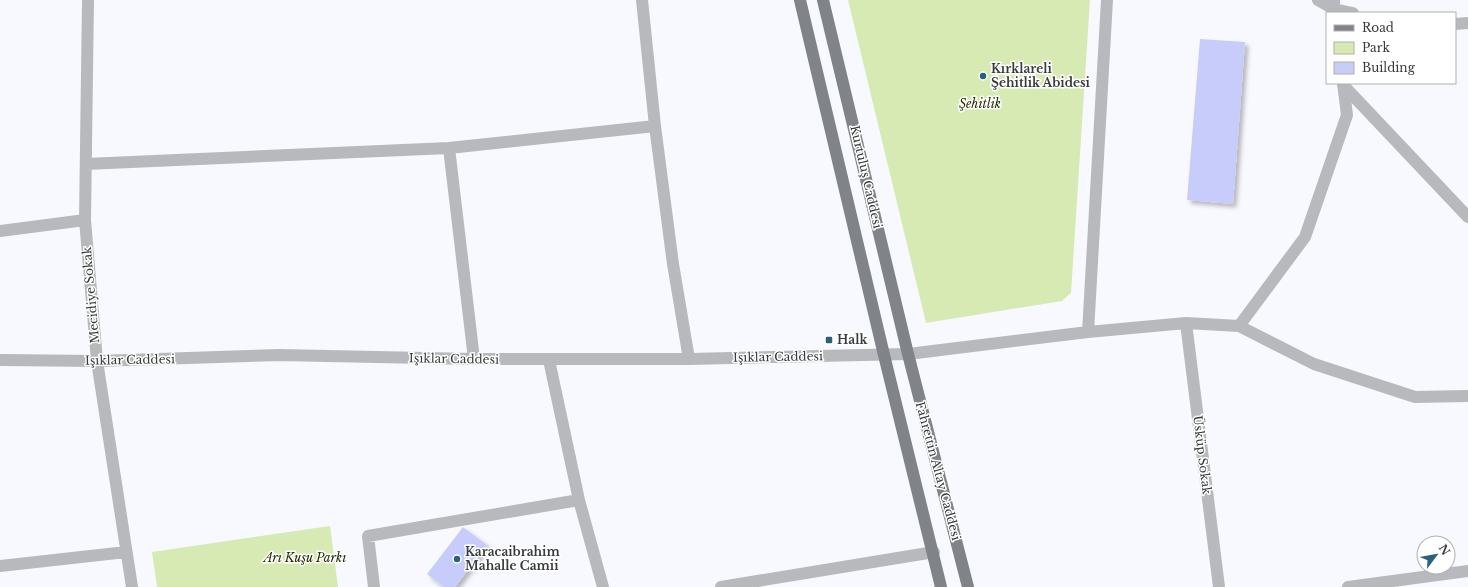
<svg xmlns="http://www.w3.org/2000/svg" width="1468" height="587" viewBox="0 0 1468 587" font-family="'Libre Baskerville',serif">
<defs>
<filter id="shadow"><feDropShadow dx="3.5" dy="3.5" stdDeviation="2" flood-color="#0004"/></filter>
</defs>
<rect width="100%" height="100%" fill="#f8f9ff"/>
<path fill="#d7eab3" d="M848,0H1090L1071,293L1062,301L926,323Z
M330,526L338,587H157L152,552Z"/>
<path fill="#c8ccfa" filter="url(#shadow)" d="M1200,39L1245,42L1233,204L1187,200Z
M463,527L487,545L455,587H444L427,574Z"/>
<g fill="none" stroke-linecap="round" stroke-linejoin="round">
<path stroke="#b7b9bc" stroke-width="12" d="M88,0L85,220L97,361L132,587
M1318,0L1334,9V0
M1334,13V9L1353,13
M1455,24L1468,23
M1343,85L1468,217
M655,126L673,264L689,359
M449,148L474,359
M86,164L449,148L655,126L642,0
M0,231L85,220
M1186,323L1219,587
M1239,326L1314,364L1415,397L1468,396
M1088,332L1107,0
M908,354L1088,332L1186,323L1239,326L1305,237L1347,115L1343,83
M549,360L579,500L603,587
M0,566L126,552
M374,587L368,536L579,500
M721,587L934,552
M1348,587L1468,571"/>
<path stroke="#b7b9bc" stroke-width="12" d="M0,360L97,361L279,355L474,359H689L908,354"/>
<path stroke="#808388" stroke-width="12" d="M800,0L884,355L941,587
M823,0L908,354L968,587"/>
</g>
<g fill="#28637b" stroke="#fff" stroke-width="1.5">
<circle cx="983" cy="76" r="4"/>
<rect x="825" y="336" width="8" height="8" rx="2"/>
<circle cx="457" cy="559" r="4"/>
</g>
<g text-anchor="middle" stroke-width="3" stroke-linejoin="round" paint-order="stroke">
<g font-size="12" font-weight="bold" fill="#393a3c" stroke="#fff" text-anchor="start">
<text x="991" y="73">Kırklareli<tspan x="991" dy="14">Şehitlik Abidesi</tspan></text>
<text x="837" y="344">Halk</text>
<text x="465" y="556">Karacaibrahim<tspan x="465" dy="14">Mahalle Camii</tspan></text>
</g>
<g font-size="12" font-style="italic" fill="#242f04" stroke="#fff">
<text x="980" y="108">Şehitlik</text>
<text x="305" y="562">Arı Kuşu Parkı</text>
</g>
<g font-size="12" fill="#393a3c" stroke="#fff">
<text transform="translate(866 177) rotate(77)" y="4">Kurtuluş Caddesi</text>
<text transform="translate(91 295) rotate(-95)" y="4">Mecidiye Sokak</text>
<text transform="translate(778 357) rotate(-1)" y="4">Işıklar Caddesi</text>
<text transform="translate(454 359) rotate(1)" y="4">Işıklar Caddesi</text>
<text transform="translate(130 360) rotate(-1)" y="4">Işıklar Caddesi</text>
<text transform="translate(1202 455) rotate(83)" y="4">Üsküp Sokak</text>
<text transform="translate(938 471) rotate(75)" y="4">Fahrettin Altay Caddesi</text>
</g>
</g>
<rect x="1326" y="12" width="130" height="72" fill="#ffffff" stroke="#b0b0b1"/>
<rect x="1334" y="25" width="20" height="6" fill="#808388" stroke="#b0b0b1"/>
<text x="1362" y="32" font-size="12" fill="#393a3c">Road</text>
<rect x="1334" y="42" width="20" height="12" fill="#d7eab3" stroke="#b0b0b1"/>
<text x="1362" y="52" font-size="12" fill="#393a3c">Park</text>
<rect x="1334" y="62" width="20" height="12" fill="#c8ccfa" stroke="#b0b0b1"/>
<text x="1362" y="72" font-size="12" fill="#393a3c">Building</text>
<g transform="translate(1436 555) rotate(58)"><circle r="19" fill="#ffffff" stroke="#b0b0b1"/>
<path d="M0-3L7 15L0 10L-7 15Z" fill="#28637b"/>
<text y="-6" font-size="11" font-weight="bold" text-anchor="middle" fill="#393a3c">N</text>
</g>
</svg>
